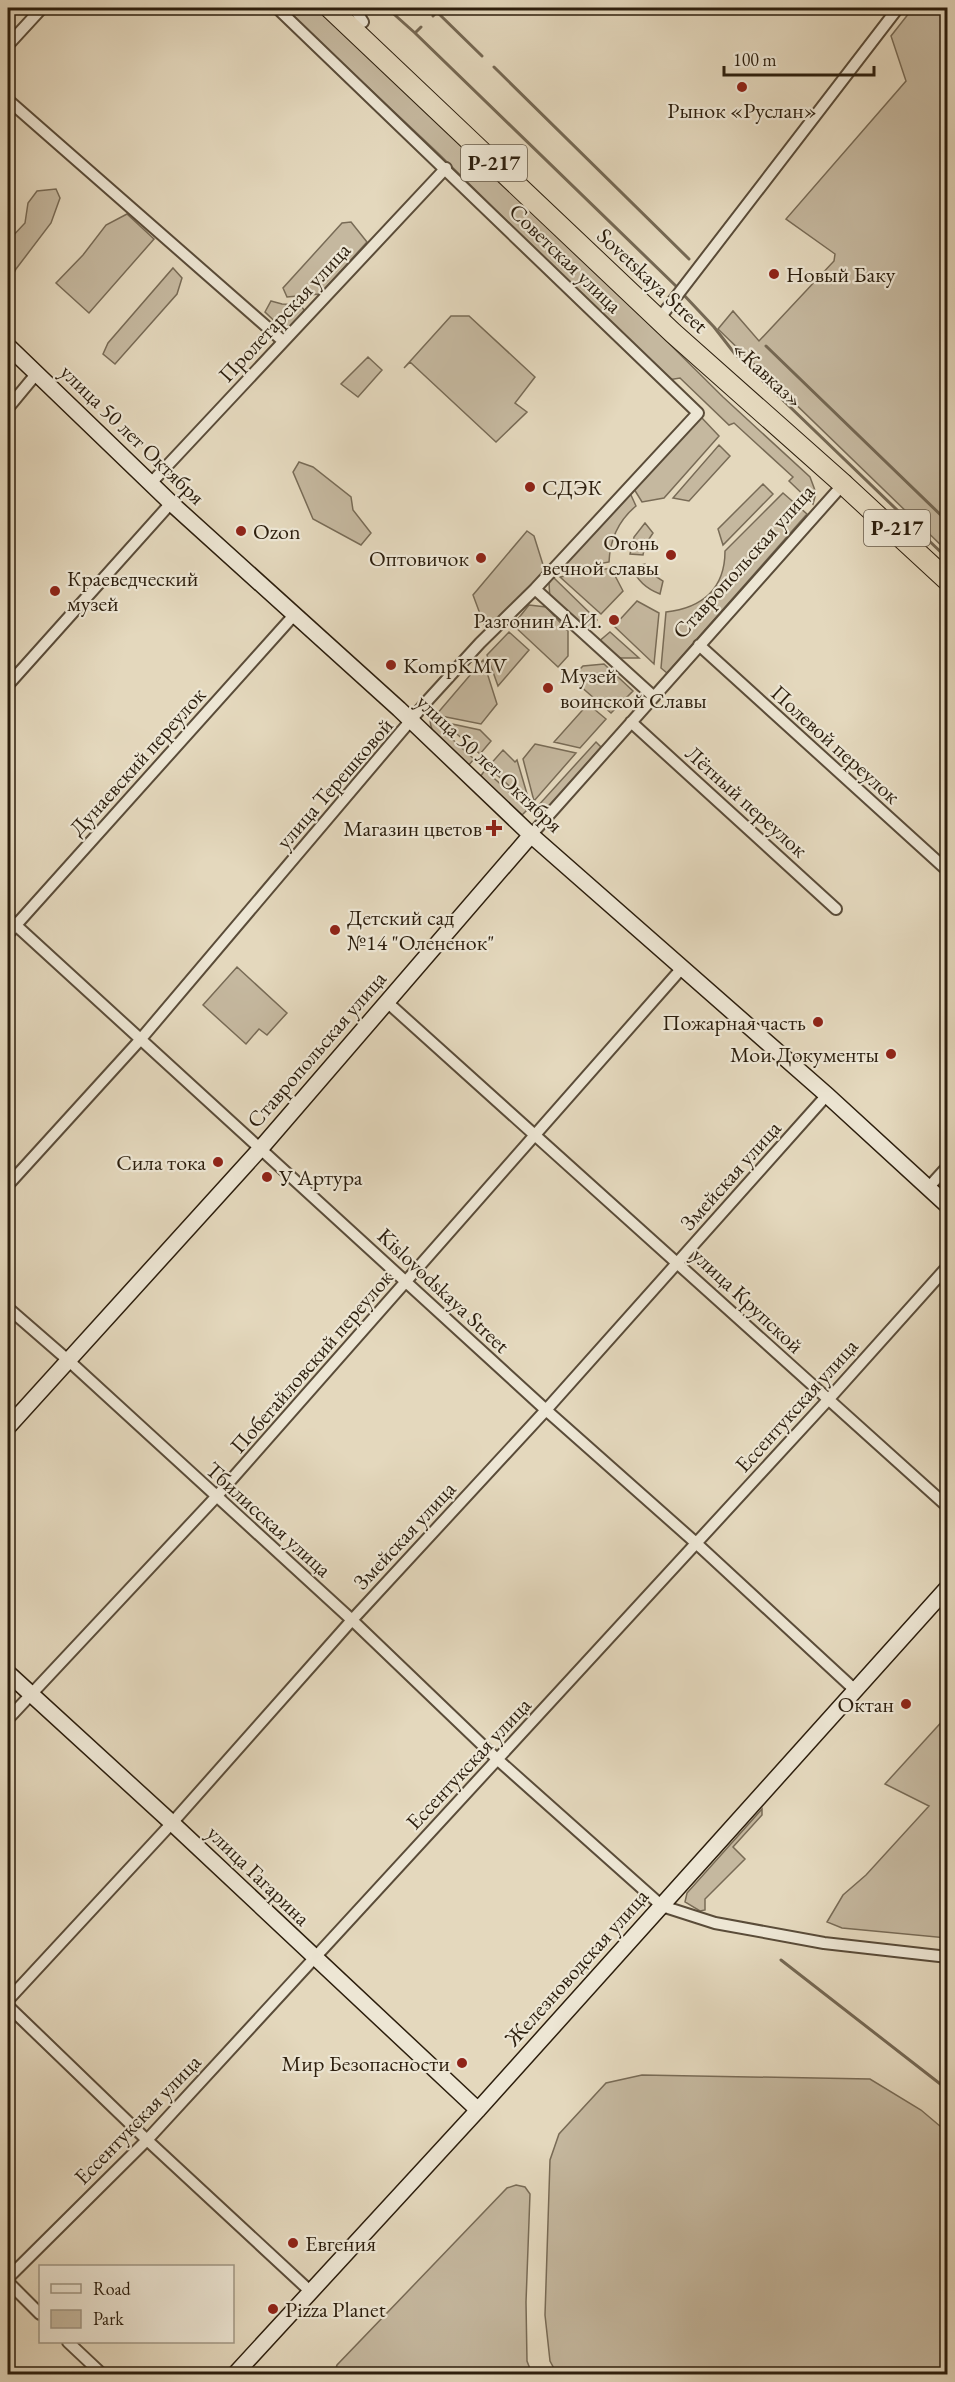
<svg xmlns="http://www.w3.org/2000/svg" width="955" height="2382" viewBox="0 0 955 2382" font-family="'EB Garamond',serif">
<rect width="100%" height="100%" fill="#e4d8bd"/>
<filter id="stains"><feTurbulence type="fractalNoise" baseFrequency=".00333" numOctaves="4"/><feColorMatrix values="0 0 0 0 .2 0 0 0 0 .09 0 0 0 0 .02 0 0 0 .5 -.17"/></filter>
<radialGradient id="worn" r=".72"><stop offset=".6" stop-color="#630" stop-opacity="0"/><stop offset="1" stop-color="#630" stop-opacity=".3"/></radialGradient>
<path fill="#c5b89f" stroke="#786b56" stroke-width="1.5" d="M284,8H320L595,270L723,397L810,477L816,493L813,504L789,481L793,477L734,423L729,425L680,378L668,380L438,153Z
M913,8H947V551L718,329L733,311L759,341L834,261L835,254L786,219L906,81L891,36Z
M56,189L60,198L51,223L16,269L10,281L8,279V239H10L25,223L28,203L37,191Z
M127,214L154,239L89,313L56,283L83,255L106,225Z
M351,222L367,242L320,294L287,297L283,288L342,223Z
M173,268L182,278L177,294L115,364L103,354L108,343Z
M271,301L282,304L300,305L305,311L286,332L265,312Z
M451,316H469L535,377L515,403L527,412L496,442L410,362L404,368Z
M368,357L382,370L358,397L341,384Z
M701,417L719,436L664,498L642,502L634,489Z
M719,445L730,456L689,501L673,498Z
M299,462L313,467L351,497L353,510L371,533L361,545L313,519L293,472Z
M763,484L773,494L723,545L718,529Z
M630,493L636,506C619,520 610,540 609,562L557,572Z
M783,493L807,514L667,673L661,668L666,612C702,608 725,589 725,551Z
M645,523L653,533L645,545L643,555L630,554L634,537Z
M527,531L534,536L545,571L486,630L473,595Z
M645,564L649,572L663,581L660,594C647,589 637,581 632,567Z
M611,568L623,591L601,614L560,577Z
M553,577L597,620L586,632L550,600L549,583Z
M637,601L659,613L654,664L614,626Z
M529,605L546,607L568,631V656L558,667L513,625Z
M509,632L529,650L498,686L487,655Z
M610,632L639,658H614L597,643Z
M483,660L497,704L481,724L436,715Z
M604,664L633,691L611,713L571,678L583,666Z
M588,704L606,719L580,748L554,742Z
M430,719L474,759L467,767C453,754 430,740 430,719Z
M443,722L480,730L491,741L480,754Z
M596,742L601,747L541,816L536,808Z
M535,744L576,753L534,801L523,759Z
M503,750L515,762L517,760L530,804L488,767Z
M485,770L528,809L522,815L480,777Z
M237,967L287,1013L267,1035L259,1029L246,1044L203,1005Z
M947,1716V1938L842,1928L827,1922L843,1895L866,1875L929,1806L885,1784Z
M762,1809V1815L733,1847L745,1859L705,1899V1910L700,1911L685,1902L687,1893Z
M642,2075L870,2079L921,2110L947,2132V2374H557L550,2361L545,2315L550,2160L559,2134L606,2083Z
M516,2185L525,2187L530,2194L526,2302L527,2361L532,2374H334L337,2365L507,2188Z"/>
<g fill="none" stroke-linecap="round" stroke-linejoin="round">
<path stroke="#756853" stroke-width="3" d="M387,8L415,33L421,27
M433,16L437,12L482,56
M415,33L678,288
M494,67L689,259
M682,293L714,327L735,354L948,559
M766,346L948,522
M781,1960L948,2090"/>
<g stroke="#5a4c39" stroke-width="14">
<path id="street" d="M354,8L363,22
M8,45L42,8
M8,100L283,341
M659,319L898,8
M8,408L37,373
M151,483L446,168
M535,589L654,697
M699,645L948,871
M8,685L171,503
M631,722L836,909
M531,835L846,481
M8,918L546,1410L696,1543L855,1690
M8,934L295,614
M387,1002L948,1507
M8,1185L140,1040L428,700L480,643L535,589L698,413L277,8
M928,1188L948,1166
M8,1308L69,1361L352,1620L497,1759L662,1906L715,1923L824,1943L948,1957
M8,1719L216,1497L682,968
M8,2000L172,1823L352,1620L546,1410L827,1095
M8,2006L147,2140L311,2292
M8,2278L147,2140L827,1401L948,1266
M8,2282L40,2314
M68,2342L102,2374"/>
</g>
<g stroke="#2c1e0d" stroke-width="18">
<path id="secondary" d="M8,346L171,503L399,709L531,835L827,1095L948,1206
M8,1427L261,1148L531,835
M8,1673L172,1823L478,2110
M235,2374L478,2110L948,1587"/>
</g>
<g stroke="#2c1e0d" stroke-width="22">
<path id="highway" d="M330,8L673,333L842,483L948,581"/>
</g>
<use href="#street" stroke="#ede6d4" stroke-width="10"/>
<use href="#secondary" stroke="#ede6d4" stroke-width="15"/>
<use href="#highway" stroke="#e4d8bd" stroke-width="20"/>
</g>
<g fill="#8f2418" stroke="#ede6d4" stroke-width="2">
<circle cx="742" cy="87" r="6"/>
<circle cx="774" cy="274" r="6"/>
<circle cx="530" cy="487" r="6"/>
<circle cx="241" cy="531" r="6"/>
<circle cx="671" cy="555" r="6"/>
<circle cx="481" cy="558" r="6"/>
<circle cx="55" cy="591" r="6"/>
<circle cx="614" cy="620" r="6"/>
<circle cx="391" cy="665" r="6"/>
<circle cx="548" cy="688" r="6"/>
<path d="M491 819h6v6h6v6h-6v6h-6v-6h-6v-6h6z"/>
<circle cx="335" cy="930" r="6"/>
<circle cx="818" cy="1022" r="6"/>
<circle cx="891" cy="1054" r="6"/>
<circle cx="218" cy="1162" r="6"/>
<circle cx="267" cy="1177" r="6"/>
<circle cx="906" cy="1704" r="6"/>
<circle cx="462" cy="2063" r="6"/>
<circle cx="293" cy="2243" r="6"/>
<circle cx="273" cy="2309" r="6"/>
</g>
<g text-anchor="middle" stroke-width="4.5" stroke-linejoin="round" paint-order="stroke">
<g fill="#ede6d4" stroke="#665a49" stroke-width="1.5">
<rect x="461" y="145" width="66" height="36" rx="4.5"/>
<rect x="864" y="510" width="66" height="36" rx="4.5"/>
</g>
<g font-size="21" font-weight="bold" fill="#2c1e0d">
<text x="494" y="170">Р-217</text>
<text x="897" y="535">Р-217</text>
</g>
<g font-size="22" fill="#2c1e0d" stroke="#ede6d4" text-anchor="start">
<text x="742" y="118" text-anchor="middle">Рынок «Руслан»</text>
<text x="786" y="282">Новый Баку</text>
<text x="542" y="495">СДЭК</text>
<text x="253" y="539">Ozon</text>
<text x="659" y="550" text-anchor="end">Огонь<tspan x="659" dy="25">вечной славы</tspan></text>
<text x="469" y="566" text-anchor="end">Оптовичок</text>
<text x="67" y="586">Краеведческий<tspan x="67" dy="25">музей</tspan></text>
<text x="602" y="628" text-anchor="end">Разгонин А.И.</text>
<text x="403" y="673">KompKMV</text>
<text x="560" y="683">Музей<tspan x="560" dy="25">воинской Славы</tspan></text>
<text x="482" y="836" text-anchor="end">Магазин цветов</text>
<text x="347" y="925">Детский сад<tspan x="347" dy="25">№14 "Олененок"</tspan></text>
<text x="806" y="1030" text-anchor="end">Пожарная часть</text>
<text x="879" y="1062" text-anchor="end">Мои Документы</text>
<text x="206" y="1170" text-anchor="end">Сила тока</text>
<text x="279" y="1185">У Артура</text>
<text x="894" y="1712" text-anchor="end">Октан</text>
<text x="450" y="2071" text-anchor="end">Мир Безопасности</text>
<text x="305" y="2251">Евгения</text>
<text x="285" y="2317">Pizza Planet</text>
</g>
<g font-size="22" fill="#2c1e0d" stroke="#ede6d4">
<text transform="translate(566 258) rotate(44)" y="8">Советская улица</text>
<text transform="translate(653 280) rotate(43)" y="8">Sovetskaya Street</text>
<text transform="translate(284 312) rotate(-47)" y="8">Пролетарская улица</text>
<text transform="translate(768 374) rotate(43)" y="8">«Кавказ»</text>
<text transform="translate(133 434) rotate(44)" y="8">улица 50 лет Октября</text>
<text transform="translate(743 561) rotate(-48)" y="8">Ставропольская улица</text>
<text transform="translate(836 744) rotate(42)" y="8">Полевой переулок</text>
<text transform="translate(137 761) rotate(-48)" y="8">Дунаевский переулок</text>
<text transform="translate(490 763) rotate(43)" y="8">улица 50 лет Октября</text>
<text transform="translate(334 783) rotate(-49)" y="8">улица Терешковой</text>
<text transform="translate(747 801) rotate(42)" y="8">Лётный переулок</text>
<text transform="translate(316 1049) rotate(-49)" y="8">Ставропольская улица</text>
<text transform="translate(730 1175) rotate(-48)" y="8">Змейская улица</text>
<text transform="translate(444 1290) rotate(43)" y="8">Kislovodskaya Street</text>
<text transform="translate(748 1300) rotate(43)" y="8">улица Крупской</text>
<text transform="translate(311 1361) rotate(-49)" y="8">Побегайловский переулок</text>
<text transform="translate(796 1405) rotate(-48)" y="8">Ессентукская улица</text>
<text transform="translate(269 1519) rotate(42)" y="8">Тбилисская улица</text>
<text transform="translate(404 1535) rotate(-47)" y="8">Змейская улица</text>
<text transform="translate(468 1763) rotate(-47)" y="8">Ессентукская улица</text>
<text transform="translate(259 1875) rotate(44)" y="8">улица Гагарина</text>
<text transform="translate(576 1967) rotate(-48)" y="8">Железноводская улица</text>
<text transform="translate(137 2119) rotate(-46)" y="8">Ессентукская улица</text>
</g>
</g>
<rect width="955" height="2382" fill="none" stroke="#e4d8bd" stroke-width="30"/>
<rect x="9" y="9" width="937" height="2364" fill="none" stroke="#2c1e0d" stroke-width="3"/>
<rect x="15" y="15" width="925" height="2352" fill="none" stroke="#2c1e0d" stroke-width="1.5"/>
<rect x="39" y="2265" width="195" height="78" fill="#ede6d4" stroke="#a09684" stroke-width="1.5"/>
<rect x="51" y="2284" width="30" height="9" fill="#ede6d4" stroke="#a09684" stroke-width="1.5"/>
<text x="93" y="2295" font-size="18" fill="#2c1e0d">Road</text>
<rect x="51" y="2310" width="30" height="18" fill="#c5b89f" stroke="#a09684" stroke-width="1.5"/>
<text x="93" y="2325" font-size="18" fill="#2c1e0d">Park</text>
<path d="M724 66v9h150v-9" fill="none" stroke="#2c1e0d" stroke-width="3"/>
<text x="733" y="66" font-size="18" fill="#2c1e0d" stroke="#ede6d4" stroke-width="4.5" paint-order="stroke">100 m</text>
<rect width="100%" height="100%" filter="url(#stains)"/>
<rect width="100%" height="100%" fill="url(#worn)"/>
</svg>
